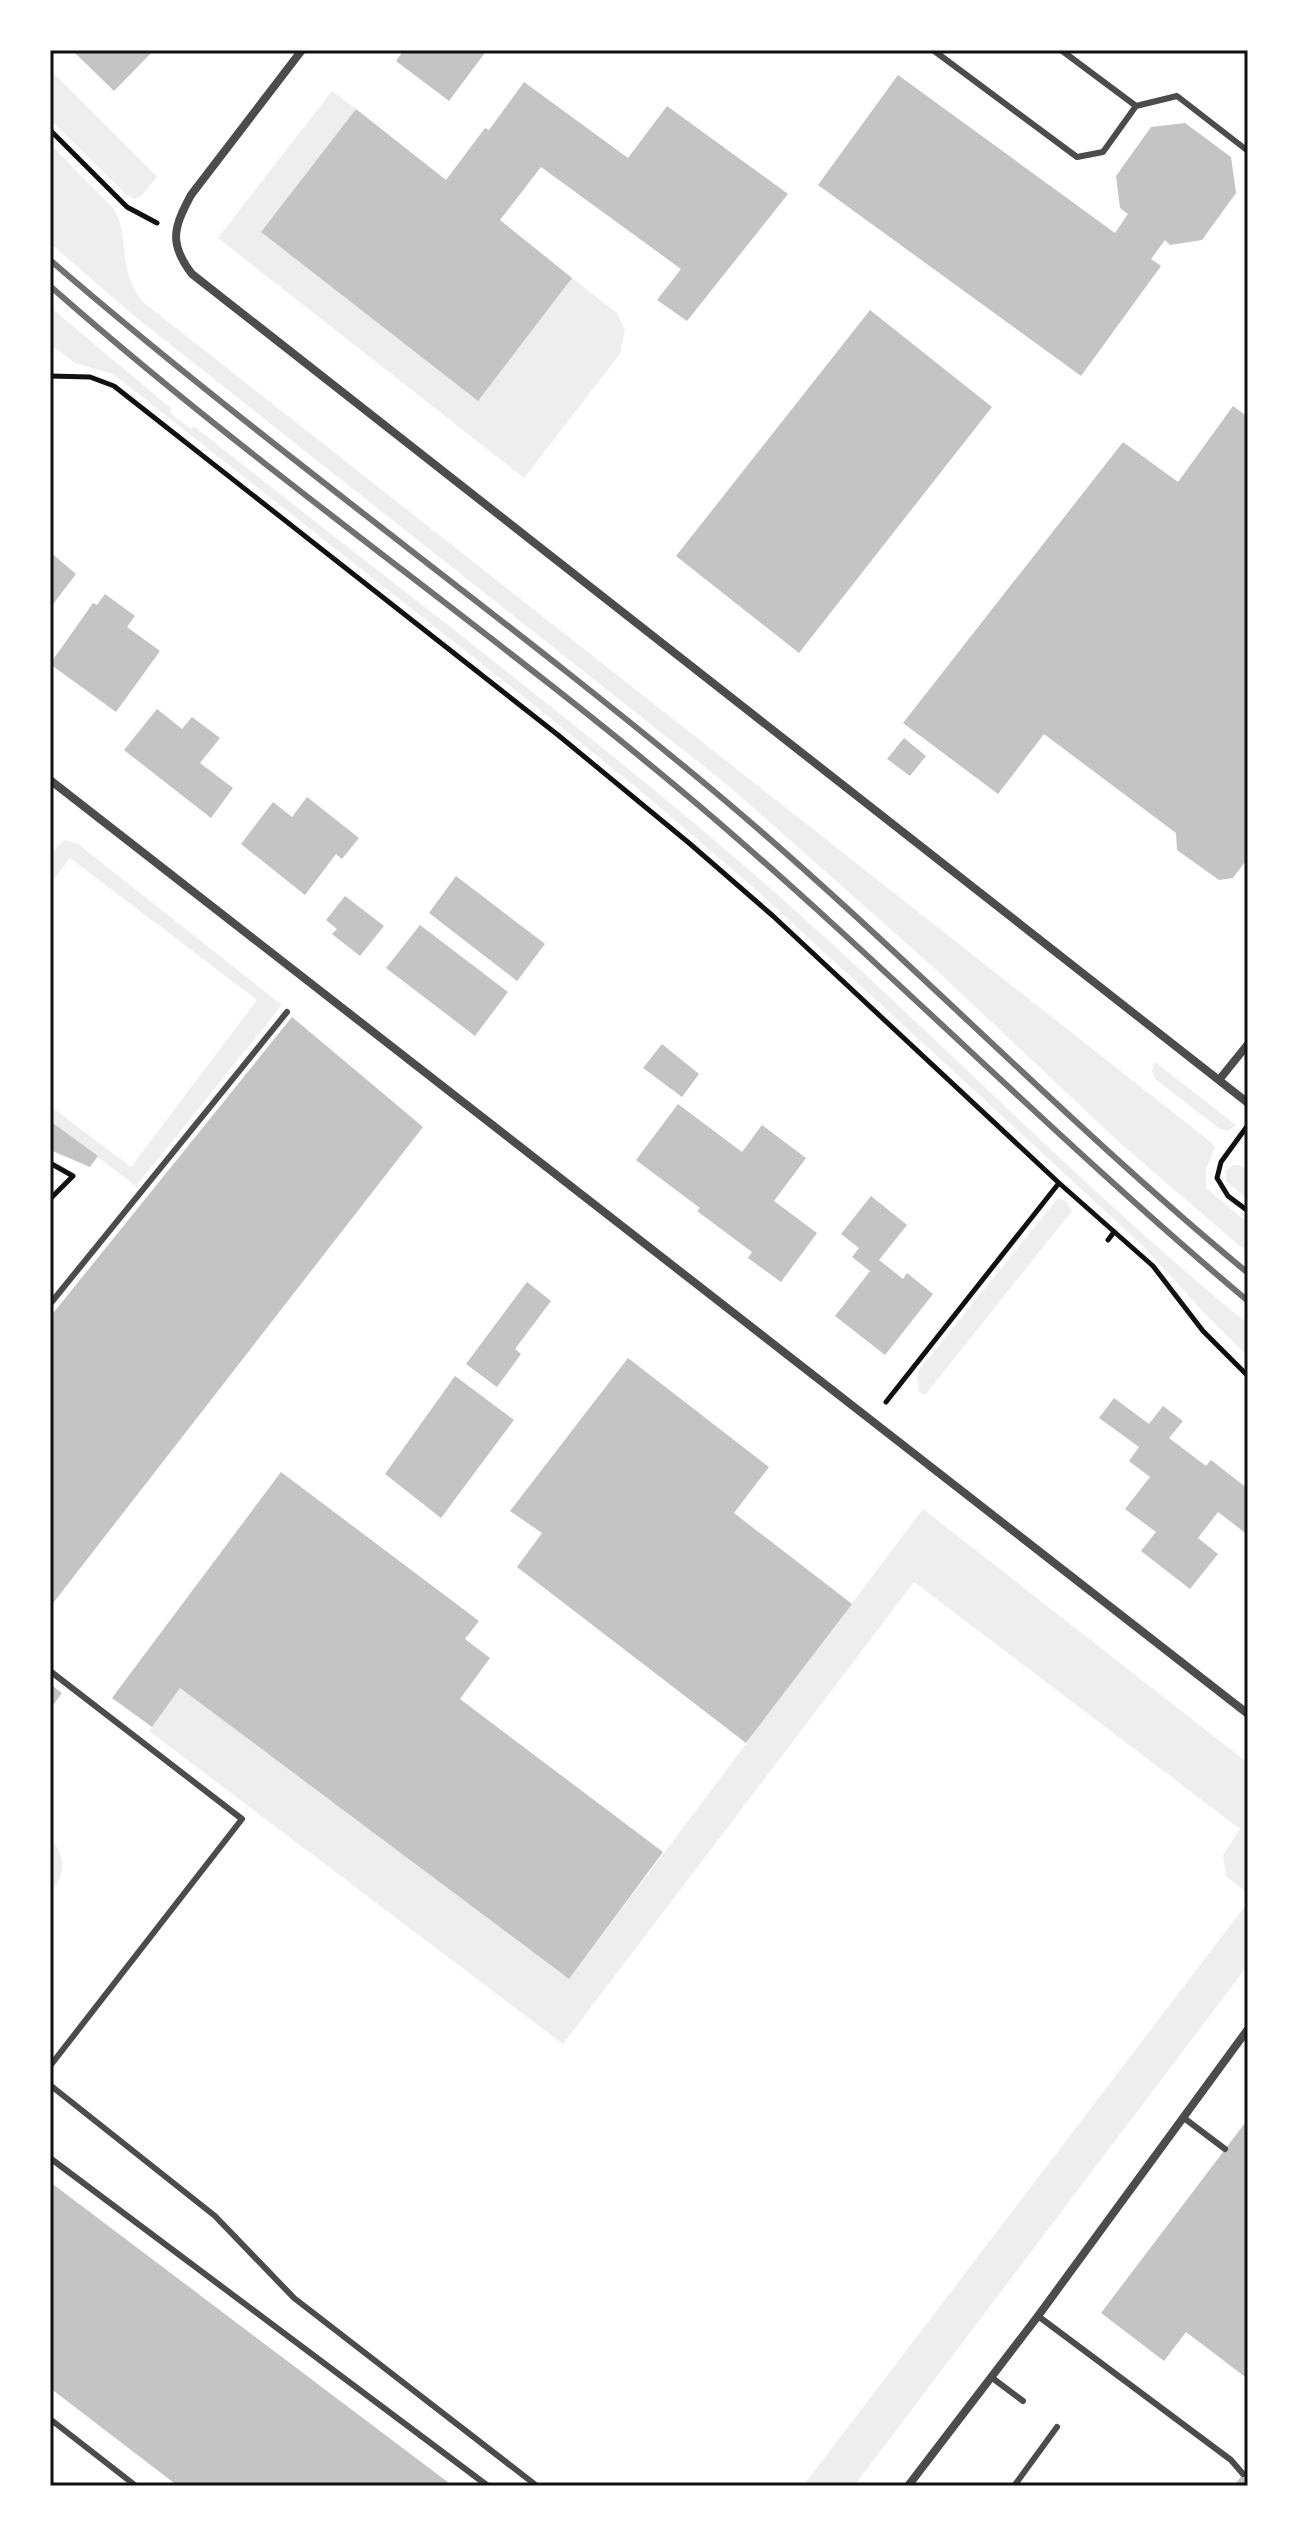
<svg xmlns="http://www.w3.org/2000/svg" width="1298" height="2536" viewBox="0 0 1298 2536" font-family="Montserrat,sans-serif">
<rect width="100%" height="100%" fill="#fff"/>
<path fill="#eee" d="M50,70L157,177L140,197L134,199L126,194L50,119Z
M332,91L356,109L261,232L478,401L572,278L617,313L625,330L620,354L524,478L218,238Z
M50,144L114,209C131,239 116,270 143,302L1212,1143L1215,1148L1206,1169V1188L1248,1223V1253L1120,1143L932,966L730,787L133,315L50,243Z
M50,307L172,409L170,413L191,429L194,426C381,575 573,718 754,874C922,1020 1075,1183 1248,1324V1356L1209,1318L1144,1247L761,894L648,797L529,701L113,374L75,363L50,344Z
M64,840L78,844L282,1005L136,1186L50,1121V1106L131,1167L257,1000L70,858L52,882L50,880V855Z
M1155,1062L1236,1125L1228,1131L1220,1129L1155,1079L1152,1071Z
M1234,1165H1240L1248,1170V1200L1226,1181V1170Z
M1058,1198L1067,1202L1072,1211L925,1395L919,1392L917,1377L920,1369Z
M923,1509L1248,1763V1894L1226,1876L1223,1855L1240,1829L914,1582L563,2044L149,1731L180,1688L569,1979Z
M50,1838C67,1856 66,1875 50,1893Z
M1245,1906L1248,1908V1965L854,2486H803Z"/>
<path fill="#c4c4c4" d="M72,50H154L114,91Z
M404,50H487L449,101L396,61Z
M898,75L1115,233L1128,214L1120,208L1116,176L1151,127L1185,123L1231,157L1236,193L1202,240L1170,245L1165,240L1151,259L1161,266L1081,376L818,185Z
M524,82L628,158L667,106L788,194L687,321L657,300L681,269L541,167L500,220L572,278L478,401L261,232L356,109L446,180L485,128L489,130Z
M870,310L992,407L799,653L676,556Z
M1233,406L1248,417V858L1233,878L1219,880L1177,850L1176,833L1044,734L998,794L903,723L1123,442L1178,482Z
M50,552L76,574L50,608Z
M105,594L135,616L127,627L160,651L116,712L50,664L93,603L97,605Z
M157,709L182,729L192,717L220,738L200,763L233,788L211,818L124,750Z
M904,738L926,756L910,776L887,759Z
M307,797L359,838L342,859L336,854L305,895L241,844L273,802L292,817Z
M456,876L545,944L517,981L429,913Z
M345,896L384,926L360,956L332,934L337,929L326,920Z
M420,925L508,992L475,1036L386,968Z
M292,1017L423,1127L50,1607V1317Z
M662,1044L699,1074L682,1097L643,1068Z
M678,1104L742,1152L762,1125L806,1158L774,1201L817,1233L781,1282L748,1258L752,1252L697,1211L700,1208L636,1160Z
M50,1121L98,1156L90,1167L50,1150Z
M871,1196L907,1225L879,1260L903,1279L907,1273L933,1294L885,1355L835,1316L870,1271L852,1257L859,1248L841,1234Z
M527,1282L551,1301L515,1349L521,1354L497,1387L466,1364Z
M628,1358L769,1467L734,1513L852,1604L746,1743L517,1567L542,1533L510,1511Z
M455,1376L514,1420L441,1518L385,1474Z
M1114,1398L1149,1424L1163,1406L1183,1421L1169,1438L1206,1466L1211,1460L1248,1489V1535L1218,1512L1198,1538L1218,1554L1190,1589L1141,1551L1156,1532L1125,1509L1150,1477L1129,1461L1139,1447L1099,1418Z
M281,1472L479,1621L465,1639L490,1658L460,1699L663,1852L569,1979L180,1688L152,1727L112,1698Z
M50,1684L62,1693L50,1709Z
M1248,2119V2379L1186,2332L1164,2361L1101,2313Z
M50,2182L453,2486H178L50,2388Z
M1248,2467V2486H1234Z"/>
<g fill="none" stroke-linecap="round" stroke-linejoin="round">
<path stroke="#111" stroke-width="5" d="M50,130L127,207L157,223
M50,376L90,377L114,386L558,735L689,843L773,916L1059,1183L1153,1266L1203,1331L1248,1376
M1248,1125L1221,1162L1217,1178L1228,1196L1248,1211
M50,1163L73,1176L50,1199
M1108,1240L1114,1232
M886,1402L1059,1183"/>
<path stroke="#4c4c4c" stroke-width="6" d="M933,50L1077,157L1103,152L1136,106L1177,96L1248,151
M1061,50L1136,106
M50,1304L287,1012
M50,1671L242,1819L50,2066
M50,2085L215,2216L294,2298L537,2486
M1184,2118L1225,2149
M50,2158L488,2486
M1038,2316L1231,2460L1243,2474
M991,2377L1023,2401
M50,2419L136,2486
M1014,2486L1057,2427"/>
<path stroke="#4c4c4c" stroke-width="8" d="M302,50L191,195C174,227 168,243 192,274L1248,1103
M50,780L1248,1714
M1219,1080L1248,1044
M908,2486L1038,2316L1248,2029"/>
<path stroke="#707070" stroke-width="6" d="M50,260C265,446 497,610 715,792C898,946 1063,1120 1248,1273
M50,286C258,470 491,629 703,809C889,968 1061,1144 1248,1301"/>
</g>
<rect width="1298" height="2536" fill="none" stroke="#ffffff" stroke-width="104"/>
<rect x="52" y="52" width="1194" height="2432" fill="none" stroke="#111" stroke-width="3"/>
</svg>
